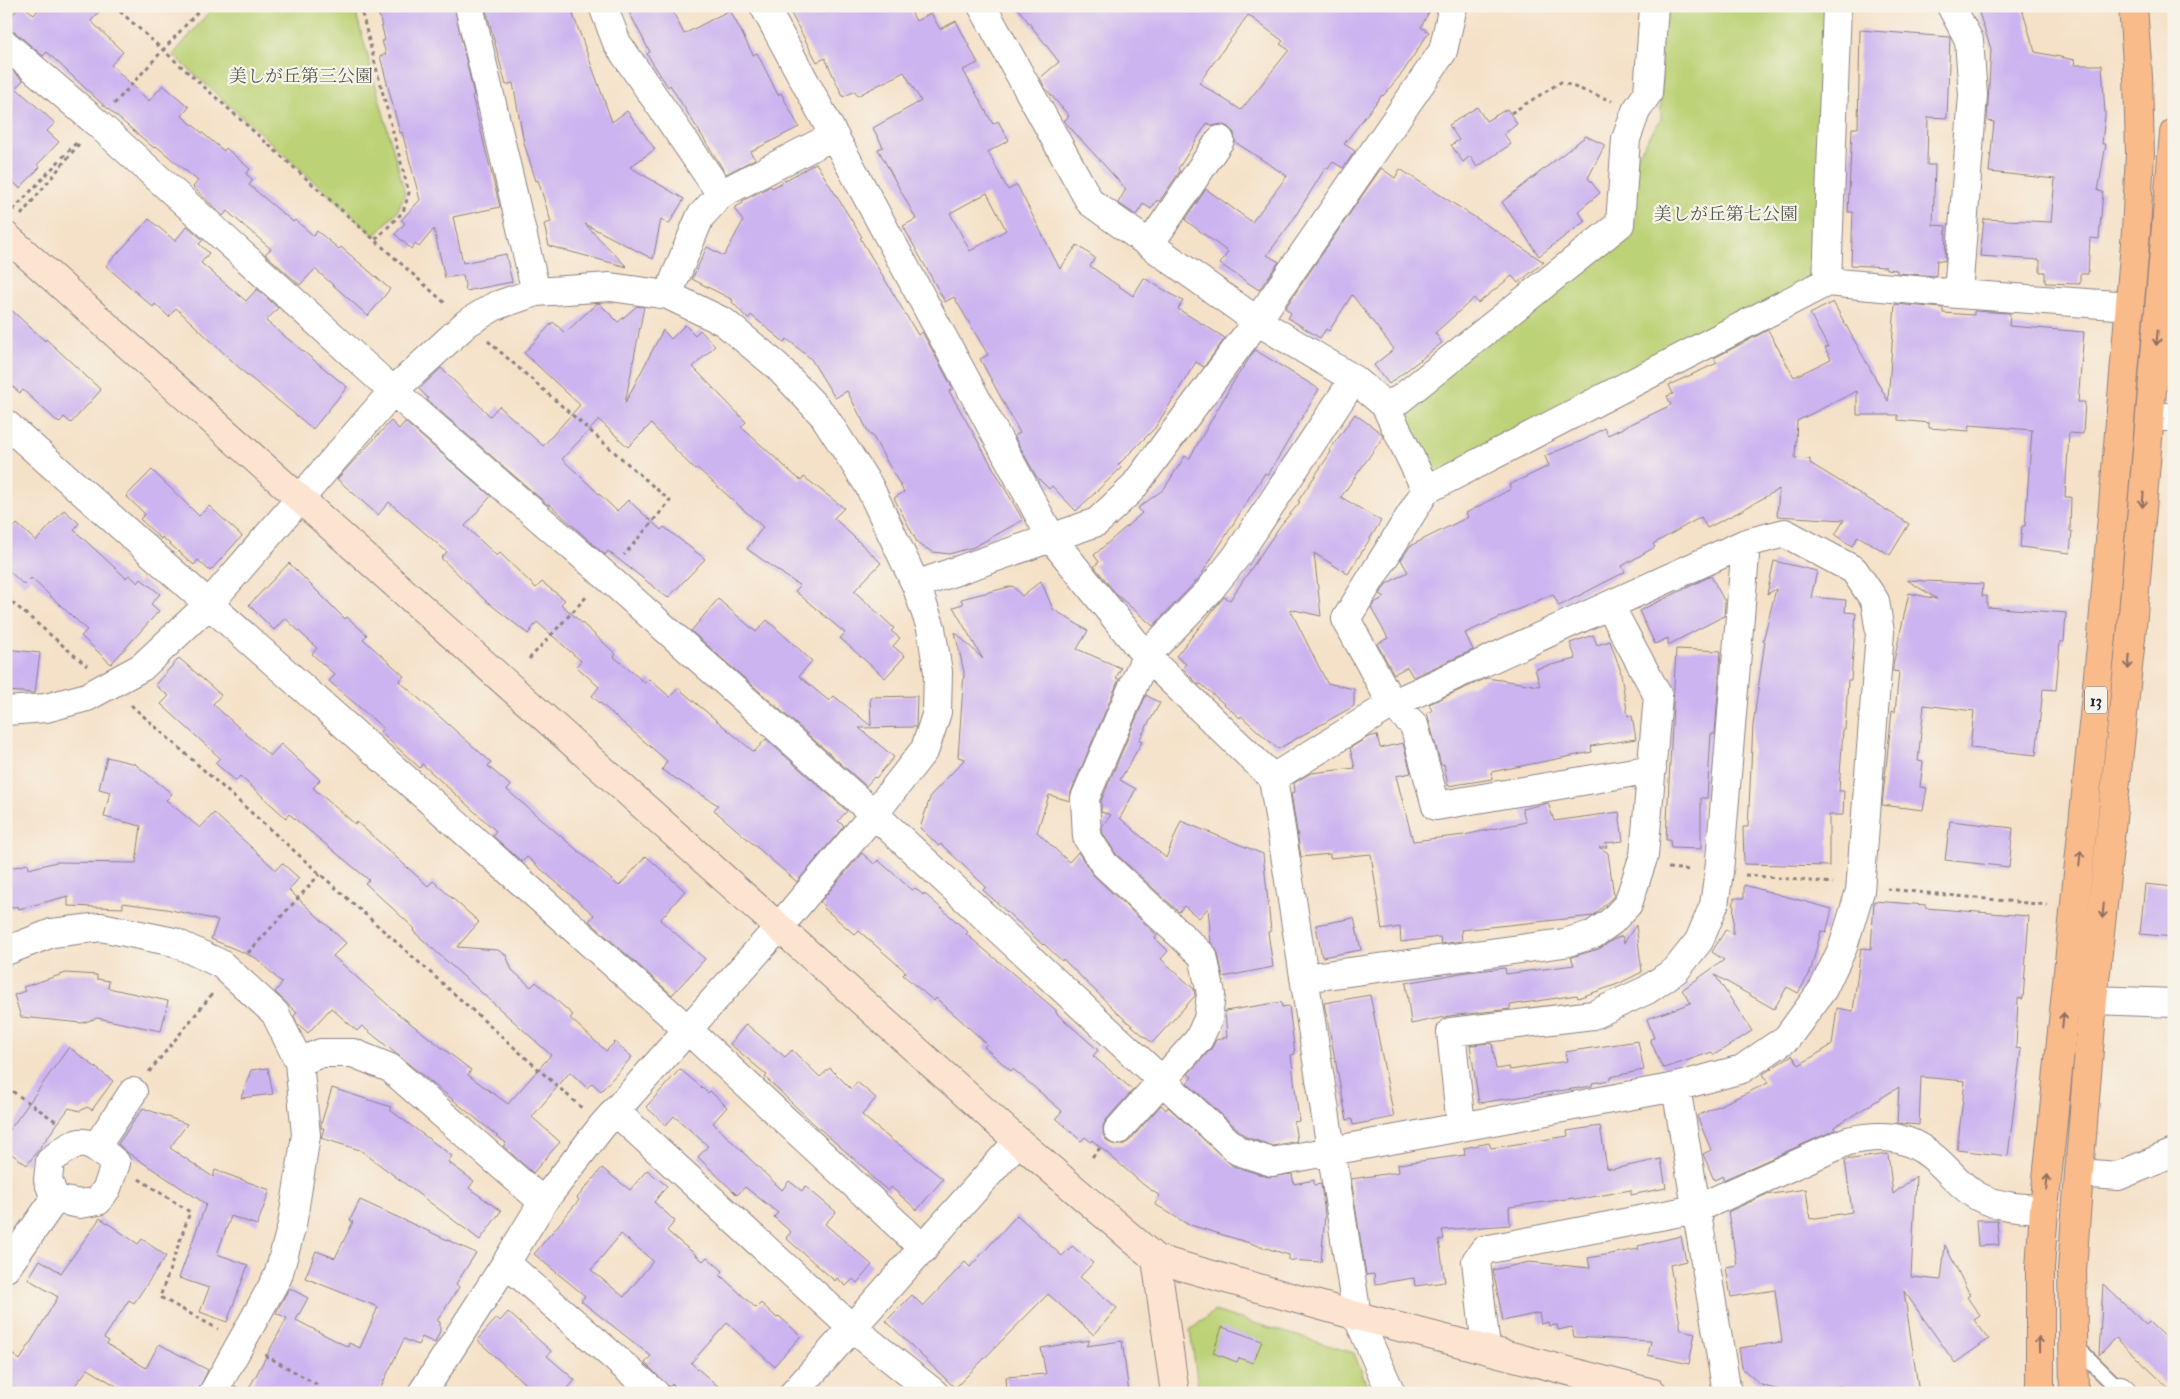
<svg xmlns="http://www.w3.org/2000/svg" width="2180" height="1399" viewBox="0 0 2180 1399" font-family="'IM FELL Double Pica','Noto Serif JP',serif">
<rect width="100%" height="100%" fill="#f7f3e8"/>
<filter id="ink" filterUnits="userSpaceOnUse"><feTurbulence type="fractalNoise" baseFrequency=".02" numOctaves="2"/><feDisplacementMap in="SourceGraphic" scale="10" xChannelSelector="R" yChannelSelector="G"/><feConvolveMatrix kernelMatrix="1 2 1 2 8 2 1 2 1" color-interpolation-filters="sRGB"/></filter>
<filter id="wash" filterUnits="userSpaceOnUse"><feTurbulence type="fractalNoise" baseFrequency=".0096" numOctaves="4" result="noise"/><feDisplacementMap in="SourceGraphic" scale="20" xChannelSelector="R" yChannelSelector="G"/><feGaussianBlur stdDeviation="1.12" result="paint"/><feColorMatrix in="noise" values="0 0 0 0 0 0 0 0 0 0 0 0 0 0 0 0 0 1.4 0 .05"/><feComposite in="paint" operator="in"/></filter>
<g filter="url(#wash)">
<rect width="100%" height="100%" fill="#f5e1c8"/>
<path fill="#bcd276" stroke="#6f7a58" d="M214,6H354L405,193L398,210L375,236L173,55Z
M1661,6H1828L1819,278L1431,479L1397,410L1628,233L1636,158L1661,119Z
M1214,1311L1354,1353L1370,1393H1199L1190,1330Z"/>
<g id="blocks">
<path fill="#ccb4f0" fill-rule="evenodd" d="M20,6H24L34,15L41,6H104L91,21L123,52L111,65L149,101L163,85L189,107L182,116L224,151L226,148L250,169L246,174L253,180L249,185L293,222L295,220L314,236L317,231L339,249L341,247L390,289L368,316L315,269L300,285L265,254L271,249L227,211L223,216L193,187L198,181L156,146L154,148L101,103L47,52L43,56L16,33L6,30V22Z
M377,6H454L474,95L472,96L500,207L453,217L463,263L506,254L512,282L466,291L463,275L445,278L434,229L419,247L415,244L411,249L395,234L405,223L401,220L420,200L402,132L400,133L380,56L386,54L382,41L385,40Z
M485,6H570L612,122L627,111L655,149L630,167L684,199L669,224L661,219L653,259L585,224L627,267L549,246L544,224L551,222L538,180L536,181L524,143L513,83L506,85Z
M626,6H670L684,34L730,10L753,55L757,53L778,95L781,93L799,127L750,152L755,159L726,174L670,85L668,87L647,54L650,52Z
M787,6H908L916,21L931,13L940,29L956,21L978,63L963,70L993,124L998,121L1009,140L988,152L1008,190L1017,185L1060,269L1077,245L1095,258L1090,266L1133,296L1144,278L1183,301L1178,309L1225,338L1204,367L1196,362L1155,428L1118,465L1121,468L1076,511L1052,486L1049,489L1036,476L1014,436L1020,433L980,359L988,355L954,297L945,302L903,226L916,219L878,149L883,147L873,128L921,101L904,72L857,96L855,91L843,97L825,58L817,62ZM987,193L1006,230L970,251L950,213Z
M1016,6H1432L1421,27L1429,32L1403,72L1383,96L1382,95L1344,144L1355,151L1343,168L1333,162L1328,169L1326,167L1291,223L1267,255L1279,262L1259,290L1220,264L1228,252L1185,220L1206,189L1252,222L1287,176L1235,142L1234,133L1228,127L1221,124L1213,126L1207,123L1178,169L1180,171L1159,202L1157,200L1151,209L1143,204L1136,215L1118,203L1126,189L1064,121L1069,116L1045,88L1040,78L1059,62ZM1248,15L1283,41L1280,44L1289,50L1241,110L1199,83Z
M2000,6H2021L2035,52L2075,60L2074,65H2102L2105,115L2102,144H2106L2098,191L2103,192L2099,239L2090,238L2088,274H2080V284L2045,283V272H2040V260L1980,256L1984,219L2051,222L2055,179L1989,172L1994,122L1987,121L1991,49L1979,13Z
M1860,30L1950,37L1947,118L1928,117L1927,165H1935L1933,225L1946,226L1945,261L1937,260L1936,276L1897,273V270L1886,269V267L1851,265L1853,212H1848L1852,128H1858Z
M6,66L23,80L16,88L55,123L47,131L59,142L37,165L40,167L20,188L6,176Z
M1477,107L1486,121L1507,109L1517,124L1504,134L1511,144L1477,167L1470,156L1463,162L1451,145L1459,140L1449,125Z
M1586,136L1605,145L1588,178L1600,193L1578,211L1585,221L1539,256L1502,202Z
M816,163L862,237L860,238L918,335L922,332L925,337L953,389L949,391L1023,520L974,547L949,554L933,552L918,544L894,498L904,492L872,435H870L847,391L835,398L811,359L787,339L784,342L751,315L748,319L732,302L733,300L692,279L707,247L724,256L743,221L734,208L743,203L742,201L771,186L772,188Z
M1381,168L1395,178L1400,169L1544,262L1518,283L1512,276L1478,303L1474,298L1435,333L1442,343L1389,384L1374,365L1394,349L1352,295L1329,331L1326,329L1320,338L1288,318L1291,313L1285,308Z
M149,219L175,241L187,226L203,240L199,244L209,253L201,263L246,301L257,289L278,308L266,321L347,387L313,429L246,374L176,308L169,317L155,304L153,307L106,266Z
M1833,302L1888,401L1895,304L1943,308V313L1974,315V311L2010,313L2009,326L2084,332L2078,402H2085L2083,434L2069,433L2065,497H2071L2070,531H2072L2070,553L2020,547L2022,526H2025L2032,430L1970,425L1969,431L1929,428V423L1898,420V415H1857V391L1797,421L1795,458L1810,459V463L1909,524L1890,555L1858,536L1852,546L1835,535L1844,520L1777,516L1779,489L1737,513L1707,528L1701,517L1653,544L1655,547L1622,566L1625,572L1559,606L1553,594L1465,633L1473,650L1413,677L1407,667L1394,674L1377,644L1388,638L1371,608L1374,603L1385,597L1380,594L1386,584L1408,572L1401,560L1410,546L1468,517L1466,513L1511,489L1509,485L1549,466L1545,456L1584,440L1604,428L1608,435L1671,405L1667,396L1673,394L1669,385L1717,363L1714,358L1768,330L1794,377L1831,359L1825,348L1828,347L1810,314Z
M599,303L618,322L637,306L644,307L625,403L663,330L671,339L685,325L695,335L700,330L715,346L693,367L746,422L741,427L801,481L804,477L844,508L834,518L881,563L854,591L894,628L891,631L900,638L893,646L905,656L885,678L840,638L845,633L795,591L800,586L747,549L763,527L697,468L695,470L651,424L628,447L599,420L562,459L617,511L628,500L661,530L664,527L705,559L668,598L608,551L605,555L549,504L548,505L427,400L428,398L419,389L441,368L490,416L499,406L543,446L580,405L524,353L553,322L565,333L596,304Z
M6,305L45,341L46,339L101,390L71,423L64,417L59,423L23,390L20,393L6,381Z
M1255,350L1319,389L1268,475L1265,473L1200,577L1153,626L1117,595L1094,566L1099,562L1094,555L1142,513L1138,508L1164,489L1185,456L1189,459L1235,379Z
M1355,414L1381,433L1383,437L1341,497L1381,521L1348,574L1314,553L1321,616L1290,609L1327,683L1354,689V706L1278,749L1241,716L1240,718L1201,684L1199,685L1182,668L1186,664L1176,656L1224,597L1230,600L1280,526L1300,502L1298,501L1331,452L1329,451Z
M391,421L399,429L405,422L491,496L465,526L497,556L500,553L536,588L542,582L565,600L561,604L616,654L614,657L645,683L649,679L670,697L678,688L754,752L766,739L847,811L838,821L844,826L797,882L714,810L718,805L662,770L667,761L592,696L599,687L576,666L581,661L537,622L528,634L485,600L441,558L447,552L389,502L378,515L337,479Z
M152,470L199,516L209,506L242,536L210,571L198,560L194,565L162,537L161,539L140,519L145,514L126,496Z
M64,510L79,523L74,530L126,578L129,575L138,583L141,579L160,594L151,604L159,611L111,664L81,636L87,630L31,578L24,585L6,568V536L17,524L36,541Z
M1774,561L1817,571L1811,597L1846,600L1845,612L1856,613L1851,680H1848L1845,730L1843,729L1839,791H1844L1843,815H1829V866L1744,864L1743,827H1748L1753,725L1765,641H1763L1776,589L1767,594Z
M289,563L345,619L347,617L367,635L363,639L404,676L399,681L491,762L488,766L511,786L507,790L619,886L646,856L685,891L660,920L705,959L672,995L589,921L594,915L527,857L522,862L493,836L496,831L422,764L420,768L380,732L383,728L329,681L335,675L312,654L317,648L285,618L274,630L249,605Z
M1711,576L1725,602L1724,616L1668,645V638L1655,644L1639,611Z
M1907,580L1983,584L1982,596H1987V607L2066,613L2064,642H2060L2056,690L2043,689L2036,755L1970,748L1974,711L1924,705L1918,761L1923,762L1920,787L1927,788L1923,810L1882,805L1892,711L1895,712L1899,672L1893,671V665L1909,593L1937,599Z
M1041,581L1053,609L1088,631L1077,649L1121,668L1116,678L1119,679L1071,792L1070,801L1049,795L1037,832L1069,862L1078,852L1093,875L1157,935L1155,938L1168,951L1161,959L1194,989L1195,996L1152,1043L1123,1018L1063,959L1062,961L1044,944L1043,945L983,890L986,887L941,844L939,846L920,828L931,795L965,759L958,757L964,672L955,632L983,659L953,607L963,604L961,599L1013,586L1022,596Z
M718,599L756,632L767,620L812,661L799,676L829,701L834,696L871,726L870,697L917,696L916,727L859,728L894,757L876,778L874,777L866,786L691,631Z
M1593,635L1597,645L1610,641L1620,669L1628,716H1632L1636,739L1591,746L1592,752L1491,772L1492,779L1448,786L1444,764L1441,765L1427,713L1432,711L1429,704L1487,678L1540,686L1535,669L1576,659L1570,643Z
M6,649L40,653L35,693L6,691Z
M1676,649L1721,651L1715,734H1711L1707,798H1701V849L1671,848L1670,840H1666Z
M179,658L221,695L213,704L270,756L281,744L320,780L313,788L355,824L357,822L428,886L433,881L479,922L457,947L498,950L506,955L512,970L531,987L536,982L573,1015L570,1018L606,1051L615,1042L632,1057L601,1091L592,1083L587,1088L570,1072L532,1117L560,1142L533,1173L503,1146L506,1143L362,1026L357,1031L331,1008L308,1033L297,1023L294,1016L297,1013L275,992L282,983L256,958L211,939L218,920L166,909L123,903V908L68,906V896L19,909L18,906L6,909V869L28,864L29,869L56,862L136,863L141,826L104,817L110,792L99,789L107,757L135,764L172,794L166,800L200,828L214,813L276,870L282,863L299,878L289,890L346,943L333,956L397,1013L471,1070L468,1075L508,1104L551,1055L413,931L415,929L365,883L369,880L289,814L286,818L240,776L236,781L215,763L220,758L161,704L169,696L155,685Z
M1146,695L1160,703L1139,740L1142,742L1120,780L1136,789L1120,818L1166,858L1181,821L1263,854L1271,931L1268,932L1273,967L1223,977L1218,953L1211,943L1208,908L1199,918L1184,906L1179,912L1116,854L1102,832V826L1111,815L1101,812V801Z
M1377,735L1380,748L1403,743L1411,773L1396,776L1413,841L1464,835L1526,822L1522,809L1548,803L1554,821L1619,812L1623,841L1606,843L1607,847H1599L1608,853L1614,896L1593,916L1461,930L1462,941L1441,944L1440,937L1401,942L1400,927L1382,930L1371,854L1330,858V854L1301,857L1291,793L1295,792L1294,783L1311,773L1355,768L1350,748L1368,737Z
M1950,821L2013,828L2009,867L1945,860Z
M862,853L874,864L878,860L912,890L915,888L923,895L924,893L968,932L966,934L1056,1010V1013L1098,1050L1093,1056L1133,1090L1106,1120L1103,1126V1135L1108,1142L1115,1145H1122L1129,1141L1161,1105L1166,1110L1168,1107L1233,1166L1268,1177L1292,1174L1294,1184L1314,1180V1185L1321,1184L1325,1215L1321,1262L1289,1260V1255L1187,1224L1155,1204L1160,1196L1145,1186L1092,1140L1091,1142L1085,1137L1081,1141L1056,1118L1062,1111L1013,1069L1011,1071L984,1047L987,1044L936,998L934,1001L903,975L906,972L859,931L855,935L824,908L825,906L820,902Z
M2145,884L2174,887V937L2140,934Z
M1744,885L1832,909L1826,933L1821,931L1810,973L1798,993L1787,987L1774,1009L1715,975L1752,1031L1714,1055L1712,1052L1665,1068L1662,1067L1650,1039L1654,1038L1647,1019L1691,1003L1682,990L1724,960L1712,952L1726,929L1733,934L1734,898H1744Z
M1874,901L1926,905L1925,908L2029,916L2023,999L2018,998L2016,1048L2021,1049L2008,1156L1957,1150L1965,1081L1921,1077L1919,1125L1897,1123L1899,1087L1834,1127L1835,1130L1723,1180V1176L1714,1180L1703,1154L1711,1150L1697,1116L1768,1083L1763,1074L1792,1055L1799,1065L1832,1045L1837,1008L1853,1011L1861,948L1871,949Z
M1354,918L1361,950L1322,957L1316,925Z
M1636,925L1642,972L1618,984L1578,998L1577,995L1510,1005V1009L1449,1016L1411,1024L1406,983L1467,972L1505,968L1506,974L1574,965L1571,957L1599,949L1613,940L1622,936L1624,943Z
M66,973L97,975V979L109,981L108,988L168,1001L161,1031L97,1018L82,1023L21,1017L14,995L25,991L23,987Z
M1370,995L1394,1117L1353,1125L1352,1119L1347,1120L1324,1003Z
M1281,1002L1282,1007L1289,1006L1295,1054L1291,1055L1299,1121L1294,1122L1297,1141L1273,1146L1246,1137L1187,1083L1192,1077L1188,1074L1211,1049L1216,1040L1227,1037L1225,1011Z
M746,1024L785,1057L792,1050L820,1077L830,1068L851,1089L857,1082L876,1098L862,1115L895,1143L896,1142L943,1179L917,1210L891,1187L888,1191L868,1174L869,1172L813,1123L765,1077L767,1075L730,1044Z
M1638,1041L1644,1070L1610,1077V1080L1592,1083V1086L1479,1103L1470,1045L1492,1043L1496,1069L1509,1067L1510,1070L1567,1061L1565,1052Z
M69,1047L113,1081L92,1110L87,1107L80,1111L69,1108L27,1165L6,1150V1135Z
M268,1068L273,1094L241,1098L251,1070Z
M680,1069L708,1093L710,1091L727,1107L713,1123L782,1190L789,1181L802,1191L805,1186L836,1212L825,1224L872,1265L857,1283L853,1279L846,1286L837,1278L835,1281L786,1238L791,1232L774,1217L778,1213L745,1187L737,1195L698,1157L708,1146L674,1116L666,1125L646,1107Z
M332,1088L391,1107L390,1110L452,1156L448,1162L474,1181L469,1188L501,1211L480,1240L360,1150L321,1138L324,1128H321V1124Z
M143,1108L187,1124L170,1148L213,1177L215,1170L270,1190L257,1225L231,1216L217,1254L248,1265L227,1322L200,1312L209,1288L179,1278L206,1204L128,1153L118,1144Z
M1600,1126L1607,1168L1613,1169L1661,1159L1666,1188L1631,1195V1190L1575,1200L1574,1198L1509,1207L1510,1225L1442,1230L1444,1239L1439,1240L1445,1282L1415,1286L1414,1278L1375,1284L1374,1274L1366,1275L1351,1179L1399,1172L1398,1164L1465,1155L1464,1148L1489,1143L1491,1148L1568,1136L1567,1131Z
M1888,1154L1893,1194L1916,1176L1911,1277L1941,1280L1945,1245L1970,1295L1967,1297L1980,1316L1974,1320L1989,1339L1955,1363L1904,1291L1919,1393H1842L1841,1386L1789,1393L1761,1385L1742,1368L1739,1348L1782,1342L1775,1290L1731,1297L1726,1267L1737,1265L1728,1212L1765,1195L1806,1189L1810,1219L1852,1212L1845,1160Z
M602,1168L630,1190L647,1170L667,1186L654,1202L675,1221L667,1231L703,1261L707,1257L723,1271L720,1275L756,1308L761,1303L777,1318L779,1316L801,1336L774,1366L727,1323L691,1363L726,1393H681L672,1384L669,1387L645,1363L651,1356L581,1301L585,1296L534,1254L579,1200L577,1198ZM621,1234L653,1261L624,1297L591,1270Z
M360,1200L476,1253L456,1284L459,1287L437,1321L440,1322V1331L435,1343L422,1337L418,1345L404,1339L378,1393H231L235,1386L247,1392L287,1318L276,1313L289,1288L308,1298L296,1320L348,1347L349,1343L360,1348L378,1307L305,1278L316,1251L335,1258L353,1222L350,1220Z
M1017,1215L1062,1256L1072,1246L1093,1263L1080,1277L1117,1308L1094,1335L1048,1294L955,1388L886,1321L912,1295L923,1306L965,1262L970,1267Z
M100,1218L138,1244L142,1239L166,1256L134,1303L129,1300L104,1338L109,1341L107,1344L146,1368L159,1344L208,1370L197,1393H128L88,1369L69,1393H6V1349L20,1360L58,1297L28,1279L40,1260L61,1273Z
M1976,1220H1997L1999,1245L1978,1246Z
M1681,1236L1686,1261L1670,1265L1681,1330L1695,1333L1689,1364L1648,1355L1651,1341L1574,1337L1572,1327L1558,1330L1557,1325L1549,1326L1548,1322L1541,1324L1539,1313L1503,1321L1493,1270L1529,1262L1590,1268L1588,1258L1639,1249L1638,1246Z
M2103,1284L2146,1325L2149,1322L2174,1346V1393L2116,1338L2099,1355Z
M508,1312L551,1351L547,1356L575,1380L564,1393H535L477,1340L497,1318L500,1321Z
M1222,1327L1262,1341L1253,1363L1239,1358L1237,1362L1213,1353Z
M1090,1340L1086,1346L1122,1341L1129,1393H1007L1006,1377L1046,1374L1041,1348Z"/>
</g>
</g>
<g filter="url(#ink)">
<use href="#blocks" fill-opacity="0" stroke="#8c8282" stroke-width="1"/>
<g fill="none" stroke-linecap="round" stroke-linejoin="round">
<g stroke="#8c8282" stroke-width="18">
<path id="lane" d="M2073,1344L2120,1390"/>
</g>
<g stroke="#8c8282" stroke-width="30">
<path id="street" d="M469,6L536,292
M603,6L617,43L721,194
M764,6L1052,539L1146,656L1273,778L1357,1316L1391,1393
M982,6L1090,202L1257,321L1354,379L1385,405L1426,490
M1951,6L1969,40L1973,95L1958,294
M6,45L97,123L393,391L606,576L874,814L1238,1151L1272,1162L1676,1087L1742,1069L1787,1038L1823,989L1843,947L1860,891L1880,632L1875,601L1854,570L1785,533L1746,543L1392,704L1273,778
M1150,244L1220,140
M1827,282L1837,6
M668,295L700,217L721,194L833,136
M1385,405L1399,400L1620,224L1626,139L1636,111L1648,93L1654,6
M2150,417H2174
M6,424L687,1029L924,1249
M916,585L1097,522L1132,489L1257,321L1443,51L1453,6
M6,711L46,708L87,697L142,667L208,605L393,391L467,323L495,306L536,292L610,287L668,295L724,322L777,366L824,416L869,486L916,585L931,628L938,672L937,712L925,749L874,814L779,927L602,1126L543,1202L506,1263L422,1393
M1652,769L1436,806L1414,725L1392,704L1346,619L1426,490L1827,282L1958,294L2130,306
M6,951L52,933L101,927L174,942L221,964L275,1013L299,1062L306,1135L292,1225L278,1276L213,1393
M1304,978L1564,943L1594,934L1612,921L1628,904L1644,855L1658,696L1610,606
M2093,1000L2174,1003
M299,1062L321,1053H353L390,1068L543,1202
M1676,1087L1727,1393
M615,1111L851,1327L934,1393
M1461,1126L1451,1032L1593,1015L1647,990L1676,970L1699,941L1714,905L1719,872L1746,543
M1118,1130L1199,1039L1208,1019L1211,994L1203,956L1104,864L1087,837L1085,798L1146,656L1208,592L1236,557L1354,379
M96,1147L133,1092
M2079,1173L2118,1176L2174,1153
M506,1263L655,1393
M6,1268L55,1199L48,1180L50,1161C82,1135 86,1138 116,1163L107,1188L98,1201L80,1204L55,1199
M1486,1348L1476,1261L1484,1250L1696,1209L1848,1141C1889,1132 1915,1137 1945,1168C1955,1178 1965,1189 1977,1196C1998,1207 2021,1208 2044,1209
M2120,1390L2123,1393
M794,1393L1018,1141"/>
</g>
<g stroke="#8c8282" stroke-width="30">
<path id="secondary" d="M6,236L1018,1141L1156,1259L1357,1316L1653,1393
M1156,1259L1175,1393"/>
</g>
<g stroke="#8c8282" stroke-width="30">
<path id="primary" d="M2040,1393V1268L2044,1209L2102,636L2136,231L2140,154L2138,77L2133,6
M2074,1393L2072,1270L2079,1173L2093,1000L2131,638L2174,133"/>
</g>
<path stroke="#8c8282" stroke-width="3" stroke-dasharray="4 4" stroke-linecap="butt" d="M114,6L446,304
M360,6L409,193L403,212L374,241
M114,104L203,6
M1511,113L1561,82L1612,101
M13,210L77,142
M21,215L79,144
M488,341L670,501L624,555
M6,597L87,666
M529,659L588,595
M131,705L583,1109
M1668,868L1691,870
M1745,875L1833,883
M1887,889L2047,905
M248,953L320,874
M149,1072L213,993
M6,1087L57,1122
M1092,1157L1100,1148
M139,1179L190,1212L160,1297L218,1329
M265,1355L316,1384L311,1393"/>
<use href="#lane" stroke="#fff" stroke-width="15"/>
<use href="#street" stroke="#fff" stroke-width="28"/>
<use href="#secondary" stroke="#fde4d1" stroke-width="28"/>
<use href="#primary" stroke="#fabb8b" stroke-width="28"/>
</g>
<defs><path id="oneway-shaft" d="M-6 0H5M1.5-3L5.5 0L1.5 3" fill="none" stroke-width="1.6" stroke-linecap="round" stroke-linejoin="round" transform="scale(1.25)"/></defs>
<g stroke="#8e6e63">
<use href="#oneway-shaft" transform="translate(2157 338) rotate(95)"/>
<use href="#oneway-shaft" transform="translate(2143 500) rotate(95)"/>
<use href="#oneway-shaft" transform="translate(2129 662) rotate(96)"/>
<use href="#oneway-shaft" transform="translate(2080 858) rotate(-84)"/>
<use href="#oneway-shaft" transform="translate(2103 911) rotate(96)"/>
<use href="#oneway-shaft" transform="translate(2063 1020) rotate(-84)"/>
<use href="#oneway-shaft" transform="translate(2047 1182) rotate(-84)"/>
<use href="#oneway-shaft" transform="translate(2039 1344) rotate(-91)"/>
</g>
</g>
<g text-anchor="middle" stroke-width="4.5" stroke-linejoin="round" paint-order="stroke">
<rect fill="#f7f3e8" stroke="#62616f" stroke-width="1" x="2085" y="686.5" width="22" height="27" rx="4"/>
<g font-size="16" font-weight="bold" fill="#22223b">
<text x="2096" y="706">13</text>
</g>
<g font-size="18" fill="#50574d" stroke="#f7f3e8">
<text x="301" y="82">美しが丘第三公園</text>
<text x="1726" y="220">美しが丘第七公園</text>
</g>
</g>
<rect width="2180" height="1399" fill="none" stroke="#f7f3e8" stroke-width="25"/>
</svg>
